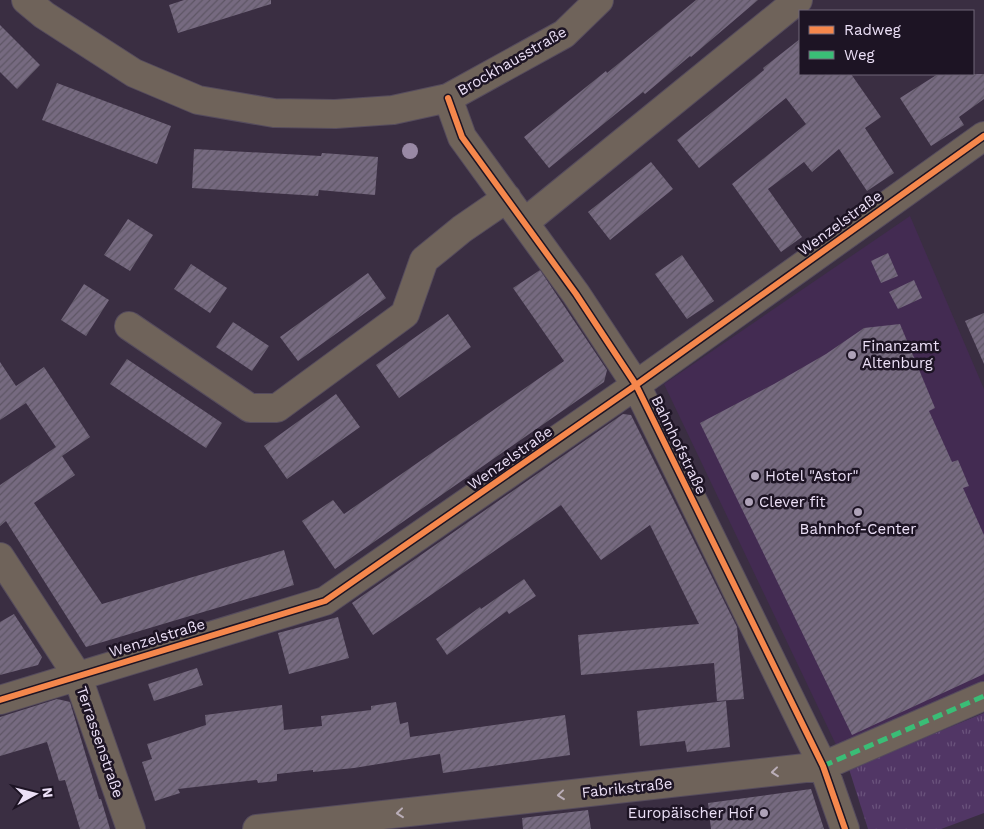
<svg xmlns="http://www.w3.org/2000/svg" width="984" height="829" viewBox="0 0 984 829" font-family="'Work Sans',sans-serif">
<defs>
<pattern id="park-tufts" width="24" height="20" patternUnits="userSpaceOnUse" patternTransform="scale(1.25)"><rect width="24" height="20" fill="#513665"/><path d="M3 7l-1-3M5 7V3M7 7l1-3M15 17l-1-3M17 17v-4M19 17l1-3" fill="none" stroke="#6a537c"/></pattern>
<pattern id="building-hatch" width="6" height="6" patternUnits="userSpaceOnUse" patternTransform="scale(1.25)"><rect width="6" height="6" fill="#766a80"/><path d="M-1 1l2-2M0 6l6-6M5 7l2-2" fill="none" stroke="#5e5665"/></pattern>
</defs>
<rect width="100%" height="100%" fill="#3a2e42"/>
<path fill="#432b52" d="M910,216L984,389V685L839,751L664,384Z"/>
<path fill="url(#park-tufts)" d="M984,713V813L941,829H868L849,769Z"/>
<path fill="url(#building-hatch)" d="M184,0H271V4L178,33L169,5Z
M696,0H758L691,57L690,56L645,94L643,92L549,168L524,137L606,71L607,73Z
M0,25L40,65L17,89L0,72Z
M800,39V74H851L881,117L865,128L894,173L867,191L839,149L812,172L804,162L768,189L802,237L781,252L732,184L806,124L786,98L699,168L677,140L726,101L764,70L763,68Z
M938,74H984V99L959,117L964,125L931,146L900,98Z
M57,83L171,126L157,164L42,120Z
M194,149L321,156L322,153L378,157L375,195L319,190L318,196L192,188Z
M651,162L673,189L610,240L588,212Z
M128,219L153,235L130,271L104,255Z
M888,253L898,276L881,283L871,261Z
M682,255L714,301L687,319L655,274Z
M191,264L227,288L210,313L174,289Z
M540,270L607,370L604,382L335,569L302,521L333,500L344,514L564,361L513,288Z
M368,273L386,298L298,361L280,337Z
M914,280L922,298L898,309L889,292Z
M84,284L109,300L86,336L61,320Z
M984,313V364L965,321Z
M448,314L471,347L399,398L376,365Z
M233,322L269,346L252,371L216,347Z
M900,324L935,408L929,411L952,462L958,460L969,486L963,488L984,535V674L852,735L700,423L774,384L826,354L864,328Z
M127,359L222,423L206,448L110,384Z
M0,362L16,386L44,367L90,437L62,456L75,475L34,503L102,604L284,550L294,585L86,647L6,521L0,526V485L56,447L26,403L0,420Z
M336,394L360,427L287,479L264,446Z
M623,414L631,415L737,627L744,699L717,701L714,663L581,675L578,635L699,624L650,525L601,560L561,505L373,635L352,603Z
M524,579L536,596L509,614L507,611L447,655L436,639L480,607L481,609Z
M14,614L42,657L38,665L0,675V622Z
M338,617L349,658L289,674L278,633Z
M197,668L203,685L154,701L148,684Z
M57,699L70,702L99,799H101L110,829H80L65,780L59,781L47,742L0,756V717Z
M726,701L730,747L687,752L685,741L640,746L637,711Z
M396,702L400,724L408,722L410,737L565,715L570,755L443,773L440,754L354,768L313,772V770L277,774V781L258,783L257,780L178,789L180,793L155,801L142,762L152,759L147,744L206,725L205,715L282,705L284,730L322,726L321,716L371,710V706Z
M811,789L824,829H711L708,803Z
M588,810L591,829H523L522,818Z"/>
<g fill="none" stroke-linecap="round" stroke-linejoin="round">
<g stroke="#564c5d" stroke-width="30">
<path id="minor" d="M26,0L44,15L134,73L198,100L274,113L335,114L393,110L448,98L564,34L599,0
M448,98L462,137L576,294L636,385L823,766L845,829
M525,222L798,0
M129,326L250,408H277L405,314L424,260L462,229L507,198
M0,557L77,675L131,829
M0,700L325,601L636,385L984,136
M257,829L823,766L984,696"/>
</g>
<use href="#minor" stroke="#6f635a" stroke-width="28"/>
<path stroke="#3abd76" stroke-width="5" stroke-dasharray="10 5" stroke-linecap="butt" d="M823,766L984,696"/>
<g stroke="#1d1424" stroke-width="9">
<path id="cycleway" d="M448,98L462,137L576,294L636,385L823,766L845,829
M0,700L325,601L636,385L984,136"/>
</g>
<use href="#cycleway" stroke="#f5874c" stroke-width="6"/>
</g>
<circle fill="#9989a5" cx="410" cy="151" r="8"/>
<defs><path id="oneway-chevron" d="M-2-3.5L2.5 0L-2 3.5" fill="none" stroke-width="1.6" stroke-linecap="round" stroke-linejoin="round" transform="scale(1.25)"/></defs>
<g stroke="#baaeb8">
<use href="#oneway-chevron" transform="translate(775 772) rotate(174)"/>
<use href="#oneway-chevron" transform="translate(561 795) rotate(174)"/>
<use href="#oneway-chevron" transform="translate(400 813) rotate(174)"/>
</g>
<g fill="#aea2b8" stroke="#1d1424" stroke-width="2">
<circle cx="852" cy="355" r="5"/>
<circle cx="755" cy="476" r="5"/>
<circle cx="749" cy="502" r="5"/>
<circle cx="858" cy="512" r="5"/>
<circle cx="764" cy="813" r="5"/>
</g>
<g text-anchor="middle" stroke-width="5" stroke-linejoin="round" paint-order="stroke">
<g font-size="15" fill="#ece0f7" stroke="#1d1424">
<text transform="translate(512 61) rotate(-30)" y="5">Brockhausstraße</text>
<text transform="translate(840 223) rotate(-36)" y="5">Wenzelstraße</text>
<text transform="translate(679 445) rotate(64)" y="5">Bahnhofstraße</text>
<text transform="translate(510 458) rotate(-35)" y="5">Wenzelstraße</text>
<text transform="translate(157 638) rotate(-17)" y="5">Wenzelstraße</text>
<text transform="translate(100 742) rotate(71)" y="5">Terrassenstraße</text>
<text transform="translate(627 788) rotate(-6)" y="5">Fabrikstraße</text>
</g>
<g font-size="15" fill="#ece0f7" stroke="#1d1424" text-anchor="start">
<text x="862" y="351">Finanzamt<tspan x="862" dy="17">Altenburg</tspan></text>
<text x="765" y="481">Hotel "Astor"</text>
<text x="759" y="507">Clever fit</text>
<text x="858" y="534" text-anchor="middle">Bahnhof-Center</text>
<text x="754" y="818" text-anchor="end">Europäischer Hof</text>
</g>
</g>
<rect x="799" y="10" width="175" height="65" fill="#1d1424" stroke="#706678"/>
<rect x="809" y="26" width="25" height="8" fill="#f5874c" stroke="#706678"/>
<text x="844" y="35" font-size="15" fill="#ece0f7">Radweg</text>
<rect x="809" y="51" width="25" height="8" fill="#3abd76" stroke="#706678"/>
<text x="844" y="60" font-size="15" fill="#ece0f7">Weg</text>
<g transform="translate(35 794) rotate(83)" stroke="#1d1424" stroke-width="4" paint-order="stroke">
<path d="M0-4L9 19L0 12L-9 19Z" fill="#ece0f7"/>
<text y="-8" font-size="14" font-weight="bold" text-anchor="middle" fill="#ece0f7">N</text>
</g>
</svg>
